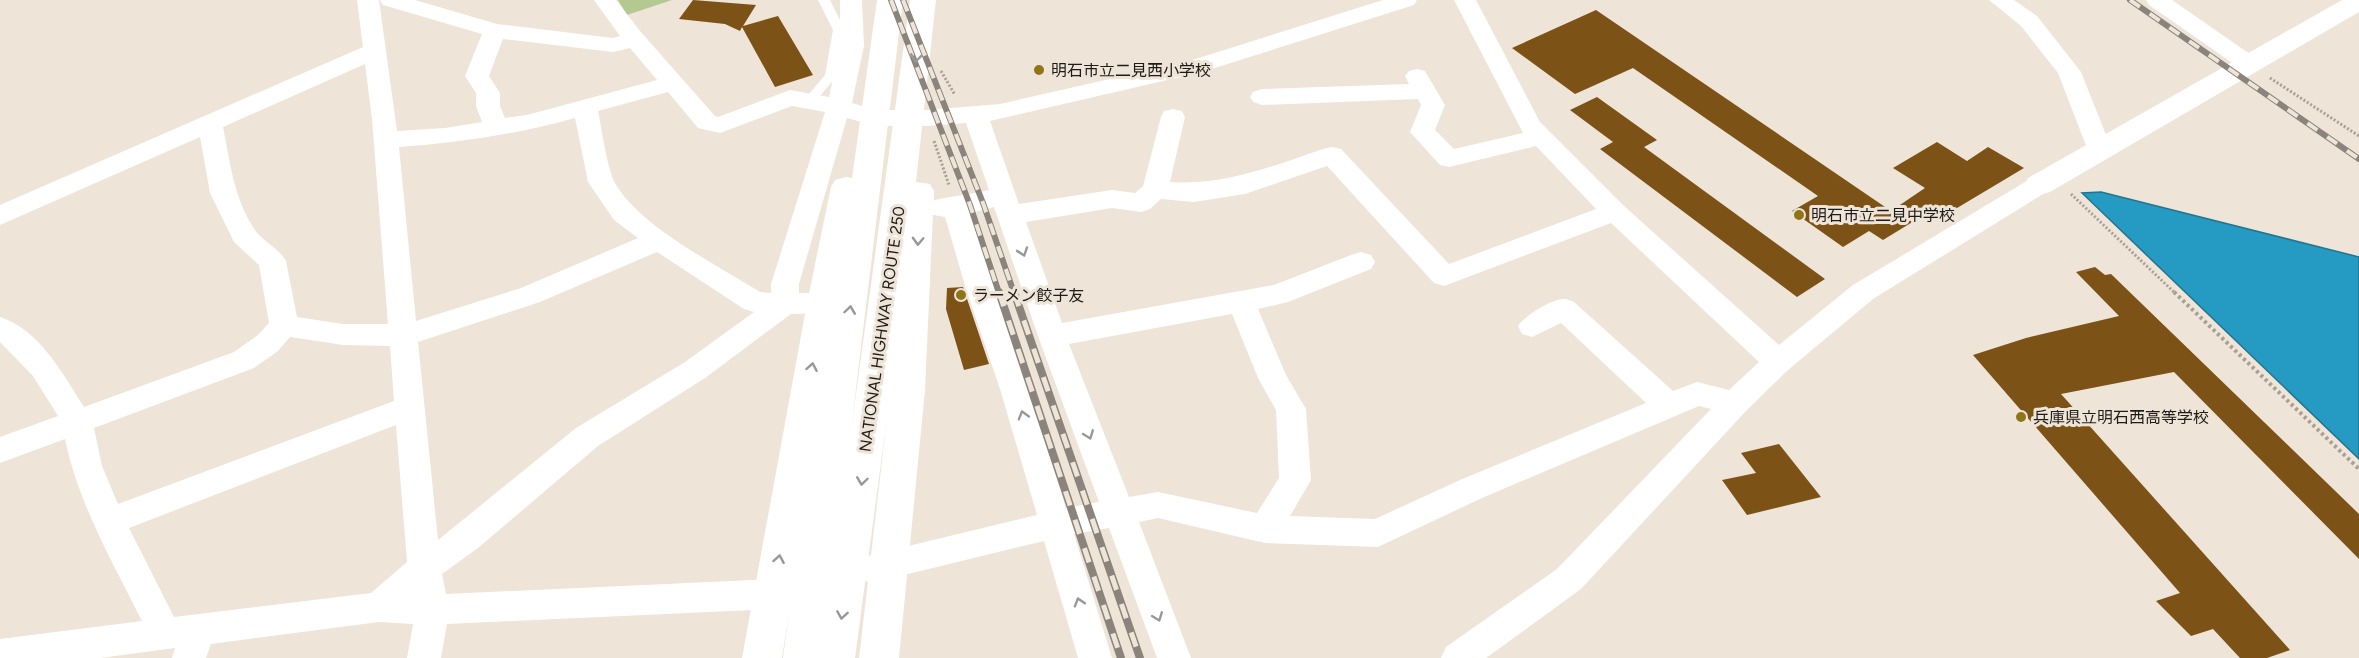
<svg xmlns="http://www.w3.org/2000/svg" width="2359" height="658" viewBox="0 0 2359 658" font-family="Figtree,'Noto Sans JP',sans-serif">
<rect width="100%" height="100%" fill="#eee4d8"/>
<!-- green -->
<path fill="#b4c891" d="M618 0H672L627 15Z"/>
<!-- water -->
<path fill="#259bc3" stroke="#23758f" stroke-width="1.5" d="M2101 192 2359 257V459L2082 193Z"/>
<!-- building -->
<path fill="#7c5216" d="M693 0 756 5 743 26 778 16 813 75 775 87 742 27 740 31 725 24 679 19Z
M1596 10 1891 211 1925 188 1893 168 1937 142 1967 161 1988 147 2024 168 1947 214 1937 207 1883 240 1869 231 1843 247 1792 211 1818 196 1633 68 1575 94 1512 48Z
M1597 97 1657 140 1644 147 1825 279 1797 297 1600 149 1613 142 1570 110Z
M2095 267 2105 275 2111 274 2359 514V559L2174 372 2061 394 2290 650 2267 658H2240L2213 629 2191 636 2156 601 2180 593 1973 355 2026 338 2119 316 2076 272Z
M963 287 989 364 964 370 946 309 947 288Z
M1779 444 1821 497 1747 515 1722 480 1756 473 1741 453Z"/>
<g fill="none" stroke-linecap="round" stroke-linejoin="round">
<!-- path-far1 -->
<path stroke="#a8a096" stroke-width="3" stroke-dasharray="2 2" stroke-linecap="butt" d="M941 71 955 95
M2270 78 2359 136
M934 141 949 185
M2071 194 2175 293"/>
<!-- path -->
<path stroke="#a8a096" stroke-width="4" stroke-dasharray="3 3" stroke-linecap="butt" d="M2174 292 2359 469"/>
<!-- lane -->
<path fill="#fff" fill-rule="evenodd" d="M818 0H830L845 30 837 76 814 103 810 104 804 100 825 75 833 30Z"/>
<!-- street -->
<path fill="#fff" fill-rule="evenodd" d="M357 0H379L397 131 445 128 482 122 476 106V93L465 76 482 34 383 5 380 0H415L497 24 613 38 620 36 594 0H616L640 31 715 116 718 117 790 90 829 97 840 46V0H862L864 46 852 103 876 110H927L1000 104 1189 61 1383 0H1417L1414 5 1202 72 990 121 1019 204 1112 190 1135 193 1143 186 1161 117 1164 111 1173 109 1182 111 1185 117 1170 182C1224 186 1273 166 1323 149L1332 147 1341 149 1449 264 1596 209 1536 146 1449 167 1440 165 1410 132 1421 105 1418 99 1262 105 1253 102 1250 97 1253 92 1262 89 1409 84 1405 76 1409 71 1417 69 1425 71 1445 105 1435 130 1454 149 1523 133 1454 0H1476L1540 122 1624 206 1779 345 1853 285 2030 179 2039 176 2048 179 2052 185 2048 191 1873 299 1788 370 1746 411 1581 589 1486 658H1441L1446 647 1557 569 1711 409 1699 406 1482 498 1378 547 1265 543 1158 518 1139 522 1191 658H1157L1109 528 1074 534 1112 658H1078L1044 541 871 583 859 579 854 569 859 559 871 555 1037 515 1000 389 966 289 945 217 928 214 924 208 928 202C947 196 969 195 989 190L966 123 927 126H876L847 118 799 284V293H823L833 296 837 303 833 310 823 313 791 314 705 378 598 446 478 548 442 574 446 594 773 579 792 574 804 579 809 589 804 599 773 609 447 624 441 658H407L413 624 379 622 211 644 206 658H172L175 648 100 658H0V639L142 621C113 563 78 503 65 439L0 463V437L58 416 33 376 0 342V317C39 329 63 374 84 407L234 352 258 335 269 323 259 265 234 242 210 193 200 137 0 225V205L363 47ZM503 39 613 52 630 48 657 80 527 115 505 118 500 106V93L489 76ZM365 64 372 119 388 324H343L297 317 286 261C278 247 261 241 253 227 234 197 230 162 223 127ZM668 92 698 128 720 133 792 106 825 112 771 284V293L760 292C717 265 639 226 615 183 607 168 602 130 598 111ZM575 118 588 182 614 220 638 238 521 288 416 321 399 147C459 143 517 134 575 118ZM1327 166 1434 283 1444 286 1611 223 1759 362 1729 390 1697 382 1673 391 1574 302C1571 301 1568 299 1564 299 1553 298 1523 317 1518 326L1522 334 1532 337 1561 323 1646 403 1460 480 1375 519 1290 516 1311 480 1306 409 1286 375 1258 309 1288 302 1371 269 1375 262 1371 255 1361 252 1351 255 1274 285 1062 323 1026 222 1112 208 1141 212 1150 209 1161 199 1194 202 1245 194ZM994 207 1038 336 1099 502 1066 508C1036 409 1001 312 970 213ZM657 252 744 309 754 312 685 362 576 428 438 540 418 342 540 302ZM1232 314 1258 378 1276 410 1279 478 1257 513 1158 492 1129 497 1069 344ZM290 337 343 345 390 346 394 401 118 504 102 466 94 428 254 368 278 351ZM396 425 407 562 371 593 174 617 129 528Z
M1989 0H2014L2037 16 2081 72 2112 150 2108 156 2099 158 2090 156 2058 73 2021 26Z
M2146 0H2172L2257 59 2261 64 2257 69 2249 71 2241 69 2149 5Z"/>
<!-- secondary -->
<path fill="#fff" fill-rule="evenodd" d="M2342 0H2359V12L2050 192 2039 195 2028 192 2024 185 2028 178Z"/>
<!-- highway -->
<path fill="#fff" fill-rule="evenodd" d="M877 0H903L851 430 910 0H936L916 182 930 184 934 191 925 390 899 658H859L887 418 855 658H783L789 612 782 658H742L807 303 831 187 835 180 846 177 852 178Z"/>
<!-- rail-far1 casing -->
<g stroke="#8b847c" stroke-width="6">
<path id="rail-far1" d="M891 0 970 205 999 293
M903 0 983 203 1014 293
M2130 0 2359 159"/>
</g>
<!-- rail casing -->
<g stroke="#8b847c" stroke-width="8">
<path id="rail" d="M999 292 1121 658
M1014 292 1140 658"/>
</g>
<!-- rail-far1 -->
<use href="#rail-far1" stroke="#eee4d8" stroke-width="4" stroke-dasharray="12" stroke-linecap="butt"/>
<!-- rail -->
<use href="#rail" stroke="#eee4d8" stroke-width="5" stroke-dasharray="15" stroke-linecap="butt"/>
</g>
<!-- one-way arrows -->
<defs><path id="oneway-chevron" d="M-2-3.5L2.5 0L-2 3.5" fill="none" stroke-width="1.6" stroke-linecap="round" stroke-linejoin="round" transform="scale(1.5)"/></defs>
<g stroke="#9a9897">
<use href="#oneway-chevron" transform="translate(916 58) rotate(97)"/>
<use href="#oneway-chevron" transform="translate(918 241) rotate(92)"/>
<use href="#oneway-chevron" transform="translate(1023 252) rotate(71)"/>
<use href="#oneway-chevron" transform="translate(850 310) rotate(-82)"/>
<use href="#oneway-chevron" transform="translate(812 367) rotate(-80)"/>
<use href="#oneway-chevron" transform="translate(1023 415) rotate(-106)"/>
<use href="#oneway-chevron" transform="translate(1089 435) rotate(69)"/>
<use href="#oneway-chevron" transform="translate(862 481) rotate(98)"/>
<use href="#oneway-chevron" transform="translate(779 559) rotate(-80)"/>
<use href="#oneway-chevron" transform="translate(1079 602) rotate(-107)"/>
<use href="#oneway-chevron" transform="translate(842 615) rotate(99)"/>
<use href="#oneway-chevron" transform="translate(1158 617) rotate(69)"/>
</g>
<!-- markers -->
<g fill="#90741a" stroke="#eee4d8" stroke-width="2">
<circle cx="1039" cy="70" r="6"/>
<circle cx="1799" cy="215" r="6"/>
<circle cx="961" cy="295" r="6"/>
<circle cx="2021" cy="417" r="6"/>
</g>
<g text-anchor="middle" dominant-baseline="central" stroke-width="6" stroke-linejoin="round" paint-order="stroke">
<!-- poi labels -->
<g font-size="16" fill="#1f1b17" stroke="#eee4d8" text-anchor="start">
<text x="1051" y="70">明石市立二見西小学校</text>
<text x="1811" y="215">明石市立二見中学校</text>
<text x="973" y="295">ラーメン餃子友</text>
<text x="2033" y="417">兵庫県立明石西高等学校</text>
</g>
<!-- street labels -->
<g font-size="16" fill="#1f1b17" stroke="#eee4d8">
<text transform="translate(882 329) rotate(-82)">NATIONAL HIGHWAY ROUTE 250</text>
</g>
</g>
</svg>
